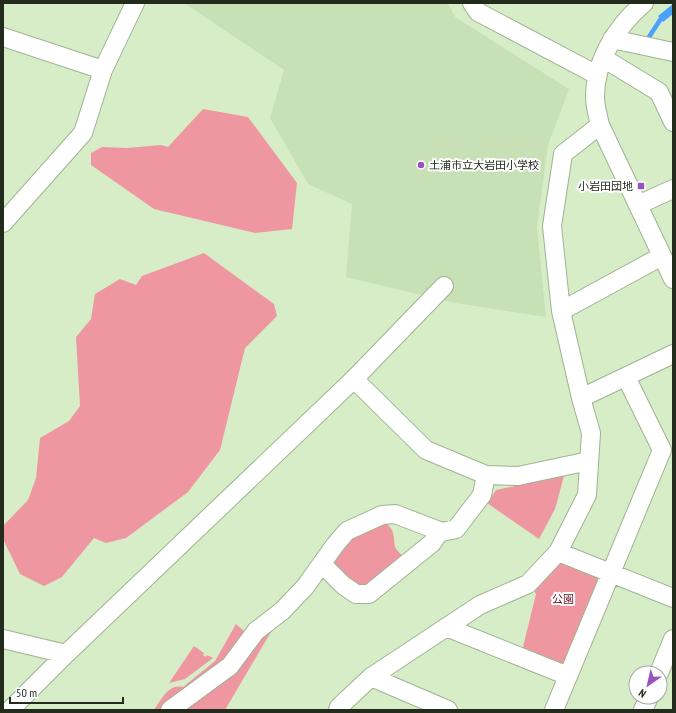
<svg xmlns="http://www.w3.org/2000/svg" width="676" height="713" viewBox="0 0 676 713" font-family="'PT Sans Narrow','Noto Sans JP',sans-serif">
<rect width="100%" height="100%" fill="#d7edc8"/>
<!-- built -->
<path fill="#c7e0b6" d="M184 3H448L455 17 569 89 548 145 537 227 546 317 455 303 346 277 352 204 308 184 270 118 284 70Z"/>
<!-- green -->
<path fill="#ef97a1" d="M203 109 248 117 297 183 292 229 255 233 154 209 91 165V153L102 147 127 148 161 145 168 147Z
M204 253 274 304 277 316 245 348 220 450 188 492 126 538 106 543 94 538 62 577 44 586 20 574 3 539V526L28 500 36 478 40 438 69 421 80 406 76 337 91 319 95 294 120 279 136 285 142 276Z
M564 476 555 509 539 539 487 503 496 490Z
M383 519C386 523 392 528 393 533 396 544 391 546 403 556L383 570 367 587 358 588 329 562 344 538Z
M561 561 598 573 600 580 566 663 559 666 522 651 536 594 532 586 548 576Z
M278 620 225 710H178Z
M236 624 246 633 224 662 163 710H154C162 699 168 684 183 687L215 661Z
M194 646 204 653 203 655 206 657 207 655 213 658 185 679 169 683Z"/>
<!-- water -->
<path fill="#49a0fd" d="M673 4V14L663 22 658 16Z"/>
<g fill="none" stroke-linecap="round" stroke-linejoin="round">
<!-- stream -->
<path stroke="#49a0fd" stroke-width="4.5" d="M649 37 660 20 673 9"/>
<!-- minor casing -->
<g stroke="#9fb390" stroke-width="20">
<path id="minor" d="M472 3 478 12 597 75
M644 3C617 26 595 60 595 97 595 106 598 116 600 125L673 279
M3 37 103 70
M612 39 673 52
M603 58 659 92 673 122
M638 205 673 189
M3 223 83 133 103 70 135 3
M561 311 662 256
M354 379 426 450 486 475 518 476 589 461
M581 398 673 354
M558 552 673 598
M322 564 343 585 356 594H369L432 543 440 531
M446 627 568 676
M3 639 66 654
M659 673 673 639
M371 677 448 710
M10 710 66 654 354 379 444 286
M170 710 230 666 256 631 282 611 305 587 335 545 347 531 382 515 395 514 442 532 456 529 482 495 486 475
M338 710 339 707 371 677 480 605 528 584 558 552 587 495 591 433 581 398 561 311 552 226 563 154 600 125
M554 710 662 450 626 377
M643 710 649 697"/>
</g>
<!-- minor -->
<use href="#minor" stroke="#fff" stroke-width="18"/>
</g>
<!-- markers -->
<g fill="#9c51c3" stroke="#fff" stroke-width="1.5">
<circle cx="421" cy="165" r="4"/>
<rect x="637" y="182" width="8" height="8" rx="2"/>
</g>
<g text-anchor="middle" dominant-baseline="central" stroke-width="4" stroke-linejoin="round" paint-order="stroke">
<!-- poi labels -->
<g font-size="11" fill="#232b1d" stroke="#fff" text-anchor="start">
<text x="429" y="165">土浦市立大岩田小学校</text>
<text x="633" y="186" text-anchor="end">小岩田団地</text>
</g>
<!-- park labels -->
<g font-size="11" fill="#671528" stroke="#fff">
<text x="563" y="599">公園</text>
</g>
</g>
<!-- border -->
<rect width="676" height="713" fill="none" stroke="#232b1d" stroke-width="8"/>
<!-- north arrow -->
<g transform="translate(648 685) rotate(214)"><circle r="19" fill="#ffffff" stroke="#a7aaa5"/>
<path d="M0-3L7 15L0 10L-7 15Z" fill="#9c51c3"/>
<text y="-6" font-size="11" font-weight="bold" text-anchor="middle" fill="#232b1d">N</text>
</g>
<!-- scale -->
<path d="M10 697v6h113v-6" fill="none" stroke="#232b1d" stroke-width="2"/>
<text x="16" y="697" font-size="12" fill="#232b1d" stroke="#ffffff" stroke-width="3" paint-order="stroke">50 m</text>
</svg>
